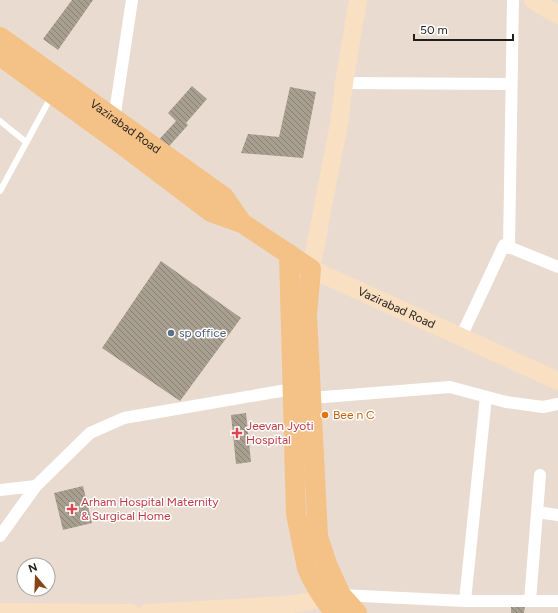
<svg xmlns="http://www.w3.org/2000/svg" width="558" height="613" viewBox="0 0 558 613" font-family="Figtree,sans-serif">
<defs>
<pattern id="building-back-hatch" width="6" height="6" patternUnits="userSpaceOnUse"><rect width="6" height="6" fill="#a89f91"/><path d="M-1 5l2 2M0 0l6 6M5-1l2 2" fill="none" stroke="#888176"/></pattern>
</defs>
<rect width="100%" height="100%" fill="#e9dbcf"/>
<!-- building -->
<path fill="url(#building-back-hatch)" d="M72 0H93L58 50 43 39Z
M192 86 207 99 186 123 188 125 163 153 154 145 176 121 168 113Z
M290 87 316 92 303 158 241 153 248 134 279 137Z
M161 261 241 318 180 401 102 348Z
M246 413 251 462 236 464 231 415Z
M83 486 92 523 63 530 54 493Z
M511 604 525 605 524 613H511Z"/>
<g fill="none" stroke-linecap="round" stroke-linejoin="round">
<!-- lane -->
<path stroke="#fff" stroke-width="6" d="M0 121 26 142
M0 191 51 97"/>
<!-- street -->
<path stroke="#fff" stroke-width="12" d="M344 83 511 84
M114 119 132 0
M509 248 513 0
M461 337 504 245 558 267
M311 398 450 387 506 402 543 407 558 404
M0 490 36 486
M537 512 558 515
M0 536 36 486 90 433 124 418 298 388
M341 595 465 601H558
M465 601 486 397
M530 601 540 475"/>
<!-- secondary -->
<g stroke="#f9e0c3" stroke-width="18">
<path id="s1" d="M358 0 344 83 340 118 311 269 558 381"/>
<path d="M533 0 558 15"/>
<path d="M0 612 131 613"/>
<path d="M147 613 287 605 337 596"/>
</g>
<!-- primary -->
<g stroke="#f4c186" stroke-width="20">
<path id="s2" d="M0 37 224 197 242 223"/>
<path d="M0 56 117 141 211 212 242 223 311 269 307 315 318 537 327 564 341 595 357 613"/>
<path d="M289 254 296 514 307 568C314 585 323 599 335 613"/>
</g>
</g>
<!-- markers -->
<circle fill="#5c6f8a" stroke="#fff" stroke-width="1.5" cx="171" cy="333" r="4"/>
<circle fill="#e8710a" stroke="#fff" stroke-width="1.5" cx="325" cy="415" r="4"/>
<g fill="#e0444e" stroke="#fff" stroke-width="1.5">
<path d="M235 427h4v4h4v4h-4v4h-4v-4h-4v-4h4z"/>
<path d="M70 503h4v4h4v4h-4v4h-4v-4h-4v-4h4z"/>
</g>
<g text-anchor="middle" dominant-baseline="central" stroke-width="3" stroke-linejoin="round" paint-order="stroke">
<!-- street labels -->
<g font-size="12" fill="#231e19" stroke="#fff">
<text stroke="none"><textPath href="#s2" startOffset="154">Vazirabad Road</textPath></text>
<text stroke="none"><textPath href="#s1" startOffset="367">Vazirabad Road</textPath></text>
</g>
<!-- service labels -->
<g font-size="12" fill="#4e5e75" stroke="#fff" text-anchor="start">
<text x="179" y="333">sp office</text>
</g>
<!-- food labels -->
<g font-size="12" fill="#c56008" stroke="#fff" text-anchor="start">
<text x="333" y="415">Bee n C</text>
</g>
<!-- health labels -->
<g font-size="12" fill="#be3a42" stroke="#fff" text-anchor="start">
<text x="246" y="426">Jeevan Jyoti<tspan x="246" dy="14">Hospital</tspan></text>
<text x="81" y="502">Arham Hospital Maternity<tspan x="81" dy="14">&amp; Surgical Home</tspan></text>
</g>
</g>
<!-- north arrow -->
<g transform="translate(36 577) rotate(341)"><circle r="19" fill="#ffffff" stroke="#a7a5a3"/>
<path d="M0-3L7 15L0 10L-7 15Z" fill="#874416"/>
<text y="-6" font-size="11" font-weight="bold" text-anchor="middle" fill="#231e19">N</text>
</g>
<!-- scale -->
<path d="M414 34v6h99v-6" fill="none" stroke="#231e19" stroke-width="2"/>
<text x="420" y="34" font-size="12" fill="#231e19" stroke="#ffffff" stroke-width="3" paint-order="stroke">50 m</text>
</svg>
